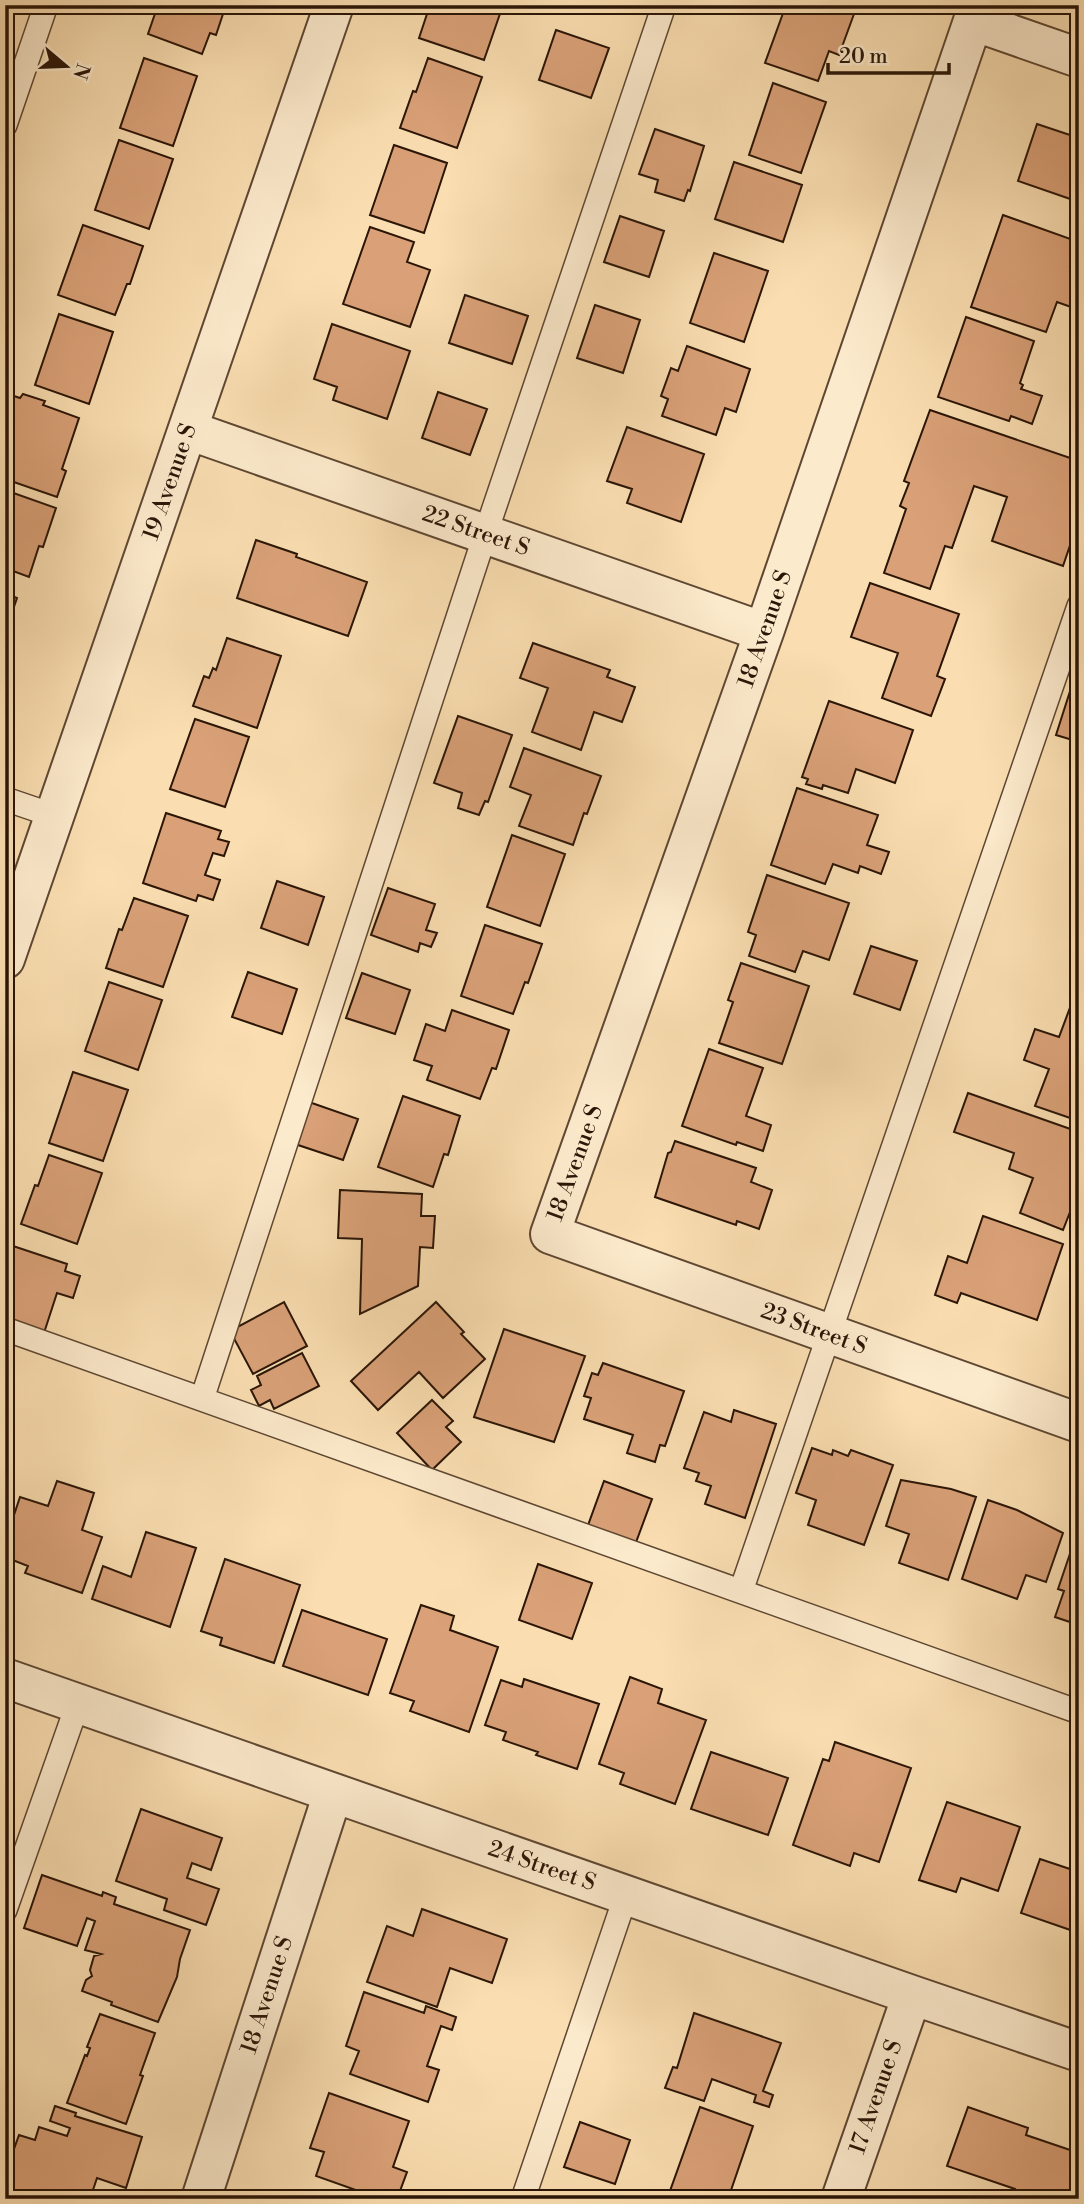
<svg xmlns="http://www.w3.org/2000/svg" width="1084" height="2204" viewBox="0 0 1084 2204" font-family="'Libre Bodoni',serif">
<rect width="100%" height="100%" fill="#fadeb1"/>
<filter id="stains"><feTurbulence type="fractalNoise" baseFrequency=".00286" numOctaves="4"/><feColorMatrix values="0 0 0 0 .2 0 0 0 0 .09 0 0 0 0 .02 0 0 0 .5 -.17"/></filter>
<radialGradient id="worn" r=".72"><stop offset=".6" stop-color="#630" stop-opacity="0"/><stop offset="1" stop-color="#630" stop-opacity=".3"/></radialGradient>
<!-- building -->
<path fill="#daa178" stroke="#2a1507" stroke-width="2" d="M158 5H226L216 35 210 33 202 54 148 34Z
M430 5H503L484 60 419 38Z
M786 5H843L841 10 854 14 839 55 829 51 818 81 765 63Z
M556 30 609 48 591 98 539 80Z
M144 58 197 76 173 146 120 128Z
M428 58 482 77 457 148 400 128 413 91 416 92Z
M773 83 826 102 801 173 749 155Z
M1037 124 1079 138V202L1018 181Z
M655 129 704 146 690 191 688 190 684 201 655 192 658 180 639 174Z
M119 140 173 159 149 229 95 210Z
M394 145 447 163 424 233 370 215Z
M734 162 802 185 783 242 715 219Z
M1003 215 1079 242 1070 266 1079 269V287L1071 307 1057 302 1046 332 971 307Z
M620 216 664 231 649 277 604 262Z
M83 225 143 246 130 284H127L115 315 58 295Z
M370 227 414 242 407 262 430 270 410 327 343 304Z
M714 253 768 271 744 342 690 323Z
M465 295 528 316 512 364 449 343Z
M595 305 640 320 623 373 577 358Z
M59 314 113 332 89 404 35 385Z
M966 317 1034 341 1020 383 1023 385 1021 389 1042 396 1032 424 1011 416 1009 421 938 397Z
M332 324 410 351 387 419 333 400 337 387 314 379Z
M687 346 750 369 736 412 725 408 716 435 662 416 668 399 661 396 671 368 678 371Z
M438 392 487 409 470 455 422 438Z
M23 394 45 401 43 405 79 418 62 469 66 471 57 497 5 479V412L11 395 20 398Z
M930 410 1079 461V519L1063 566 992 541 1007 497 974 486 952 548 945 546 930 589 884 573 906 509 900 506 909 483 904 481Z
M627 427 704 454 681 522 627 503 632 489 607 481Z
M5 490 56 508 43 547 39 546 29 577 5 568Z
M256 540 297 554 296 557 367 582 348 636 237 598Z
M870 583 959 614 937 676 945 679 931 716 882 698 898 653 851 637Z
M5 593 17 598 5 633Z
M227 638 281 656 257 728 193 706 204 676 209 678 213 668 216 670Z
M533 643 610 670 607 677 635 687 622 722 594 712 581 750 532 732 548 688 520 678Z
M1072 685 1079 687V742L1056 735Z
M829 701 913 730 895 783 856 769 848 793 823 785 822 789 806 784 808 779 802 777Z
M458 716 512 735 488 802 485 801 479 815 458 808 462 793 434 783Z
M195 719 249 737 225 807 170 789Z
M524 748 601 776 587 814 584 813 573 845 519 826 531 795 510 787Z
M797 788 878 815 867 845 889 852 881 874 860 866 858 873 833 864 825 884 771 865Z
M166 813 221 831 218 839 229 842 224 856 213 853 205 875 220 880 213 900 198 895 196 901 143 883Z
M512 835 565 854 540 926 487 907Z
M767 875 849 903 829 960 803 951 795 972 749 956 756 935 748 932Z
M277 881 324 897 308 945 261 928Z
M388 888 435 904 426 930 437 933 431 947 420 943 418 952 371 935Z
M134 898 188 916 163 987 106 968 119 929 122 930Z
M485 925 542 944 528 983 525 982 513 1014 461 996Z
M871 946 917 961 900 1010 854 994Z
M741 963 809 986 782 1064 719 1043 733 1002 728 1000Z
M248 972 297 989 282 1034 232 1017Z
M362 973 410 990 395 1034 346 1018Z
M109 982 162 1000 138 1070 85 1051Z
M1071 1005 1079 1007V1121L1035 1106 1049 1069 1024 1060 1035 1029 1059 1037Z
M452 1010 509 1030 496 1069 492 1068 480 1099 427 1080 432 1066 414 1060 426 1024 445 1031Z
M709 1049 763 1068 746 1116 771 1125 763 1151 737 1142 736 1145 682 1126Z
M73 1072 128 1090 103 1161 49 1143Z
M968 1093 1079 1132V1189L1063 1230 1020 1213 1033 1178 1009 1169 1014 1153 954 1132Z
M403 1096 460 1116 448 1155 444 1154 433 1187 378 1167Z
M309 1102 358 1119 343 1160 295 1144Z
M675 1141 756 1168 751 1182 772 1190 759 1229 737 1221 736 1225 655 1197 668 1153 671 1152Z
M49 1155 102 1173 77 1244 21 1224 35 1185 38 1186Z
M340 1190 422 1194 421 1216H435L433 1248 420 1247 418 1286 360 1314 362 1239 338 1238Z
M983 1216 1063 1244 1037 1320 961 1293 957 1303 935 1295 948 1256 967 1263Z
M13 1246 67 1264 65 1271 80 1276 73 1298 57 1293 43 1336 5 1323V1270Z
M284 1302 307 1346 253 1374 230 1331Z
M436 1302 464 1332 461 1334 485 1359 443 1398 419 1372 378 1410 351 1381Z
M504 1329 585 1356 554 1442 474 1417Z
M302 1353 319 1386 274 1409 270 1400 259 1406 251 1390 261 1385 257 1376Z
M603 1363 684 1391 665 1446 660 1445 655 1462 627 1453 633 1435 584 1419 591 1398 584 1396 592 1373 598 1375Z
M432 1400 453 1421 446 1427 461 1442 432 1470 397 1433Z
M734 1410 776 1424 745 1518 705 1504 711 1486 696 1481 699 1473 684 1468 704 1412 731 1422Z
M812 1448 832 1455 833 1450 848 1456 851 1450 893 1465 864 1545 808 1525 816 1500 796 1493Z
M901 1480 951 1489 976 1497 948 1580 899 1563 909 1534 886 1526Z
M57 1481 94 1493 82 1530 102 1537 82 1593 25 1573 28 1566 5 1557V1542L20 1497 48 1506Z
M604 1481 652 1499 635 1545 587 1528Z
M988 1500 1017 1510 1063 1533 1046 1582 1026 1575 1017 1599 962 1579Z
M146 1532 196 1548 170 1627 92 1599 103 1566 131 1577Z
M1077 1533H1079V1625L1055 1617 1064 1591 1058 1589Z
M225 1559 300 1585 274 1663 220 1645 222 1638 201 1631Z
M538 1564 592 1583 572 1639 519 1620Z
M421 1605 454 1616 450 1630 498 1647 469 1732 410 1711 414 1701 390 1693Z
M302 1610 387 1639 368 1695 283 1666Z
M630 1677 662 1689 658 1703 706 1720 675 1804 620 1784 624 1773 599 1764Z
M524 1679 599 1704 577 1769 536 1755 538 1752 503 1740 506 1732 485 1725 501 1680 522 1687Z
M835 1742 911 1768 879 1862 854 1853 850 1866 793 1845 823 1759 829 1761Z
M711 1752 788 1778 768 1835 691 1809Z
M947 1802 1020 1827 998 1891 961 1878 956 1892 919 1880Z
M141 1809 222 1838 211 1870 192 1863 187 1878 219 1889 206 1925 164 1910 167 1899 116 1881Z
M1040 1859 1079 1872V1933L1021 1913Z
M42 1875 102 1896 103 1892 116 1897 114 1904 190 1930 180 1959 177 1977 158 2022 111 2005 112 2002 82 1991 86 1980 92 1976 90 1970 94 1956 101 1954 85 1950 95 1921 87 1918 77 1946 24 1928Z
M422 1909 507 1939 492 1983 450 1968 437 2007 367 1982 387 1926 413 1936Z
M364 1992 424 2013 426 2006 456 2017 452 2030 441 2026 427 2066 439 2070 428 2102 350 2074 359 2051 346 2046Z
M694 2013 781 2043 763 2091 773 2095 769 2107 754 2102 756 2095 712 2079 704 2101 665 2088 673 2067 677 2068Z
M100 2014 155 2033 140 2075 143 2076 126 2124 67 2103 85 2055 87 2056 90 2048 87 2047Z
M329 2093 409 2121 393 2167 407 2172 397 2199H381L316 2176 324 2152 310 2148Z
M55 2106 76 2113 75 2116 142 2137 126 2188 97 2178 90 2199H13L5 2196V2174L19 2135 35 2140 39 2127 67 2136 70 2128 50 2121Z
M700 2107 753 2126 728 2199H691L670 2191Z
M968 2107 1028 2128 1026 2135 1079 2153V2171L1069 2199H1012L1015 2189 947 2166Z
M580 2122 630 2140 615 2184 564 2167Z"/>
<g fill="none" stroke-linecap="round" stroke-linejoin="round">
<!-- lane casing -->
<g stroke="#5e4732" stroke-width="26">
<path id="lane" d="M5 125 46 5
M5 799 55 816
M5 1329 1079 1712
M202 1399 485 535 664 5
M741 1591 1079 606
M5 1910 78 1703
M523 2199 626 1895"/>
</g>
<!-- street casing -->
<g stroke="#5e4732" stroke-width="42">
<path id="street" d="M1079 58 973 21 764 632 550 1234 1079 1423
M188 430 764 632
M5 959 334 5
M5 1678 912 1995 1079 2052
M201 2199 333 1793
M841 2199 912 1995"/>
</g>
<!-- lane -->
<use href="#lane" stroke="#fceacc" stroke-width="23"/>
<!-- street -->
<use href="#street" stroke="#fceacc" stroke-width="38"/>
</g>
<g text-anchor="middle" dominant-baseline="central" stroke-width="5" stroke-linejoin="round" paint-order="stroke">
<!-- street labels -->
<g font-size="23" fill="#2a1507" stroke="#fceacc">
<text transform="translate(170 482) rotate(-71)">19 Avenue S</text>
<text transform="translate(476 531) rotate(19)">22 Street S</text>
<text transform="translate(765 629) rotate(-71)">18 Avenue S</text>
<text transform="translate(575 1163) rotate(-70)">18 Avenue S</text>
<text transform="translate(814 1329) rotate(20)">23 Street S</text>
<text transform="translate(542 1866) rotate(19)">24 Street S</text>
<text transform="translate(267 1995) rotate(-72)">18 Avenue S</text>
<text transform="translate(876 2097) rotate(-71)">17 Avenue S</text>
</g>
</g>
<!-- margin -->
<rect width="1084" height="2204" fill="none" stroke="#fadeb1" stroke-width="28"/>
<rect x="7" y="7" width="1070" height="2190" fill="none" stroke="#2a1507" stroke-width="3.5"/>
<rect x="14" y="14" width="1056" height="2176" fill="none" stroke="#2a1507" stroke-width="2"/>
<!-- north arrow -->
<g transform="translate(66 66) rotate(109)" stroke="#fceacc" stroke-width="5" paint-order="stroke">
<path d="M0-5L12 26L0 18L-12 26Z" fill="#2a1507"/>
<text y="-10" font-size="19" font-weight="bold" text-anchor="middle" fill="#2a1507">N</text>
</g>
<!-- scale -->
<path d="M828 63v10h121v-10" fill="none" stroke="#2a1507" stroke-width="3.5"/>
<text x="839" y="63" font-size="21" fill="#2a1507" stroke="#fceacc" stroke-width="5" paint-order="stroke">20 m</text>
<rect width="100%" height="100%" filter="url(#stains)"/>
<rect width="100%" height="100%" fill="url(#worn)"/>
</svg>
